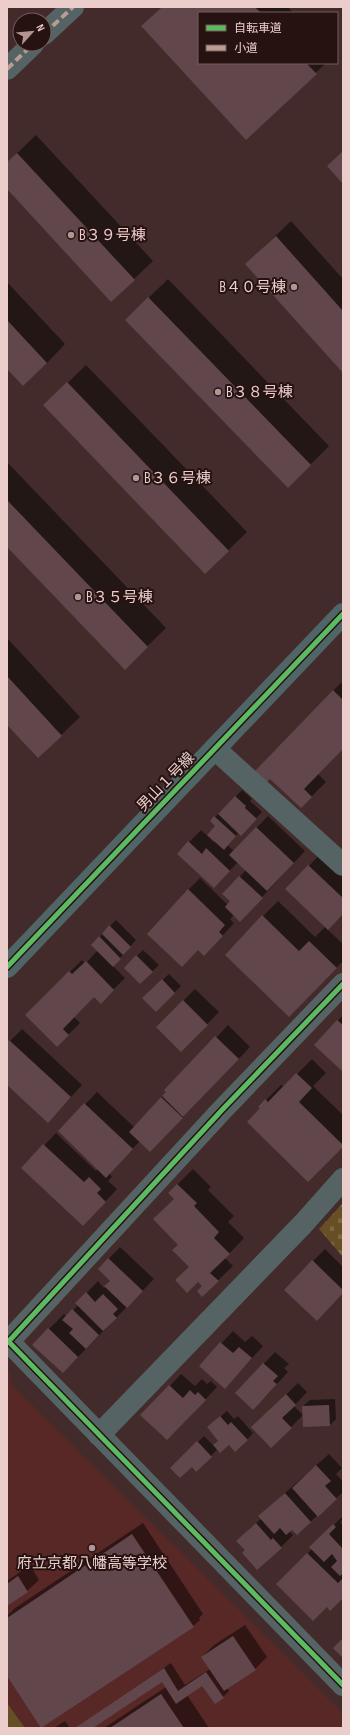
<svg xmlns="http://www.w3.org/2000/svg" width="350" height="1735" viewBox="0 0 350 1735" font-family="'Sofia Sans Condensed','Noto Sans JP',sans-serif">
<defs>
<pattern id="cemetery-stones" width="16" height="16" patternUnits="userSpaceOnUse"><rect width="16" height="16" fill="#674f25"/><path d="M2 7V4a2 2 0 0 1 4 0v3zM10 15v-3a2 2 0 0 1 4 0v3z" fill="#7d6743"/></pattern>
</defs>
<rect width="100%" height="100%" fill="#422b2a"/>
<!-- built -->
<path fill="#582827" d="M7 1370 11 1375V1384L343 1713V1728H7Z"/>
<!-- cemetery -->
<path fill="url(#cemetery-stones)" d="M343 1203V1257L319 1229Z"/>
<!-- garden -->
<path fill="#674f25" d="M7 1703 25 1728H7Z"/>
<!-- shadow -->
<path fill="#0007" d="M162 7H288L293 13H199V63H326L246 139 142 26Z
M36 135 153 261 134 279 7 187V163Z
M291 221 343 279V372L246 264Z
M168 279 329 446 288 487 126 320Z
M7 282 65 344 47 363 7 368Z
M86 365 247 532 205 573 45 405Z
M7 462 166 628 125 668 7 545Z
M7 638 80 717 38 757 7 723Z
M343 681V748L318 774 326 782 301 807 270 777 333 691Z
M242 790 252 799 250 801 262 812 241 834 239 832 227 845 234 851 268 816 305 851 251 909 234 915 230 919 234 923 216 943 188 890 200 878 228 905 231 901 224 894 246 870 238 862 214 887 189 842 201 830 214 842 216 825 211 821Z
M320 854 343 875V913L327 929 343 944V961L304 1001 263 916 278 901 315 937 326 926 309 866Z
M116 920 136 940 113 966 125 978 101 1002 94 996 74 1017 80 1023 57 1046 26 1015 82 960 85 964 98 950 92 945Z
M143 950 159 965 140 983 125 968Z
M169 974 181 986 156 1011 143 998Z
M195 989 219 1012 181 1051 157 1027Z
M343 1015V1071L316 1045Z
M228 1025 250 1047 162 1139 140 1141 109 1173 112 1177 108 1181 117 1189 95 1213 23 1168 56 1133 96 1171 98 1169 59 1131 97 1092 134 1127Z
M22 1029 82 1085 59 1110 7 1084V1044Z
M312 1059 326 1073 313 1086 343 1115V1146L262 1108 266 1100 281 1085 284 1087Z
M193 1169 211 1187 208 1190 234 1216 228 1222 244 1238 225 1258 233 1266 202 1296 203 1286 190 1267 179 1245 175 1199 169 1193Z
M120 1247 154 1279 78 1357 49 1329 64 1314 67 1317 78 1305 77 1303 98 1281 104 1288 111 1281 99 1269Z
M325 1249 343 1267V1293L313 1261Z
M233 1331 245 1342 252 1336 263 1346 225 1388 200 1366Z
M275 1352 289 1364 284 1368 288 1372 265 1397 236 1393Z
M181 1374 195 1386 202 1379 207 1384 211 1381 217 1387 179 1427 142 1415Z
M298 1383 307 1392 294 1406 303 1415 271 1447 264 1416Z
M335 1399 336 1419 330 1425 303 1406 310 1400Z
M227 1411 234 1419 238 1416 253 1433 247 1440 218 1449 196 1470 192 1465 171 1468 204 1436 214 1446 220 1440 215 1421Z
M329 1454 342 1468 336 1474 343 1482V1492L310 1522 289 1531 293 1535 281 1547 246 1550 249 1529 261 1519 259 1516Z
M343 1516V1519L340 1522 343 1525V1597L327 1606 278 1584 312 1549 311 1547Z
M143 1523 203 1614 199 1618 200 1620 193 1626 7 1674V1616L15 1608Z
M30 1565 39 1580 27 1591 7 1605V1581Z
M245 1625 267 1657 255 1669 227 1688 229 1691 223 1697 203 1684 187 1695 209 1728H104L166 1687 162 1681 92 1728H76L171 1663 185 1685 210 1669 202 1657 214 1645Z
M65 1721 70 1728H54Z"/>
<!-- building -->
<path fill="#61464b" d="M162 7H255L261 13H199V63H306L317 74 246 140 141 26Z
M343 151V184L327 166Z
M17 153 135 280 111 302 7 189V162Z
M276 236 343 311V373L245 264Z
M148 297 311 465 288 488 125 320Z
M7 320 47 363 23 386 7 369Z
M67 382 229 551 205 574 43 405Z
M7 500 148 647 125 670 7 547Z
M7 676 62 736 38 758 7 725Z
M333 690 343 700V749L304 789 312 797 301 808 270 779 267 782 255 771Z
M235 796 246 806 245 808 257 819 241 836 218 814Z
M214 816 236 836 224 850 207 835 215 826 210 821Z
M256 827 294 863 267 891 229 855Z
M188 841 202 854 206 848 230 871 214 888 177 854Z
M308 865 343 898V914L328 930 285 889Z
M239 876 263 898 240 922 225 907 230 901 222 894Z
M188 889 225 925 219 932 223 936 204 956 198 950 182 967 147 934Z
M262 915 299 951 309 941 337 968 289 1017 225 955Z
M109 925 131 947 123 955 102 934Z
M99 936 121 959 113 967 91 945Z
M136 955 153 972 140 984 124 968Z
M86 961 114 990 101 1004 94 997 63 1029 69 1035 57 1047 25 1015 69 971 72 974Z
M162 979 175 993 156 1012 142 998Z
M183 1000 208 1025 181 1052 156 1027Z
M337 1020 343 1025V1072L314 1045Z
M215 1036 239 1059 183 1117 162 1096 166 1092 164 1090Z
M9 1040 71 1097 48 1123 7 1085V1042Z
M296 1073 312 1088 299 1102 343 1145V1147L308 1182 247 1122 260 1108 258 1107 265 1099 268 1102Z
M161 1097 183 1118 150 1152 129 1132Z
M84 1103 133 1149 106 1178 58 1131Z
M43 1144 84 1182 89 1177 101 1189 97 1193 106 1202 83 1226 21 1168Z
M177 1184 197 1203 194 1206 219 1232 214 1238 230 1254 210 1273 219 1281 202 1297 197 1291 202 1286 198 1282 187 1293 175 1280 189 1267 172 1250 178 1245 153 1219 174 1199 168 1193Z
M108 1258 143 1291 127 1308 104 1286 110 1281 98 1269Z
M312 1260 343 1290V1293L317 1321 284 1290Z
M86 1292 95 1302 103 1294 118 1309 113 1314 117 1318 103 1331 75 1303Z
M72 1309 99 1335 86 1349 69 1333 73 1329 62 1320Z
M48 1328 78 1357 63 1373 32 1345Z
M220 1342 233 1353 239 1347 252 1358 225 1389 199 1366Z
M263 1363 278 1376 273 1381 277 1384 253 1410 235 1393Z
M169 1385 183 1398 190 1390 195 1395 198 1392 206 1400 167 1440 140 1415Z
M286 1394 296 1405 282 1418 292 1428 271 1448 251 1427Z
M329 1405 330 1426 303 1427 302 1406Z
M220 1416 228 1425 231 1422 248 1440 235 1452 229 1445 220 1453 213 1445 218 1441 207 1427Z
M197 1441 212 1457 196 1472 192 1467 180 1478 170 1468Z
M316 1465 331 1481 325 1486 337 1499 318 1517 292 1488Z
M285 1493 311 1522 297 1535 292 1530 286 1535 280 1528 274 1534 258 1516Z
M256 1523 271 1540 273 1538 282 1548 257 1570 242 1553 245 1550 236 1541Z
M333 1524 336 1527 329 1534 343 1549V1573L340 1576 331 1567 337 1561 332 1554 324 1562 309 1547Z
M132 1534 194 1627 41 1728 7 1676V1618Z
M307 1553 338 1583 343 1578V1598L330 1611 327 1607 313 1621 276 1584Z
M18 1576 28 1592 7 1606V1584Z
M233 1636 256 1670 224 1691 201 1657Z
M343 1638V1658L333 1648Z
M164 1668 178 1691 206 1672 224 1698 215 1704 202 1686 176 1704 162 1682 93 1728H75Z
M161 1694 184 1728H110Z"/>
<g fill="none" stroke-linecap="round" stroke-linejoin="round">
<!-- street -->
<path stroke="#556364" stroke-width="22" d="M44 34 73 7
M7 69 33 44
M215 749 343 865
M7 1340 343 1685
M9 1341 222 1110 343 984
M99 1435 303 1224 343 1179"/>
<!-- secondary -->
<path stroke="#506566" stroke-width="22" d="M7 967 343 614"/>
<!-- quiet -->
<path stroke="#b99d93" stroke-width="4" stroke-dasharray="8 4" stroke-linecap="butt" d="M44 34 73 7
M7 69 33 44"/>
<!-- cycleway casing -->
<g stroke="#261211" stroke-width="8">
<path id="cycleway" d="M7 967 343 614
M7 1340 343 1685
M9 1341 222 1110 343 984"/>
</g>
<!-- cycleway -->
<use href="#cycleway" stroke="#5cba63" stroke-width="5"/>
</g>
<!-- markers -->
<g fill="#b09593" stroke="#261211" stroke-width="1.5">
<circle cx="71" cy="235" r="4"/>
<circle cx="294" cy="287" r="4"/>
<circle cx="218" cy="392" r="4"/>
<circle cx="136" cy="478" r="4"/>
<circle cx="78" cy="597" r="4"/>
<circle cx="92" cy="1548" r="4"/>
</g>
<g text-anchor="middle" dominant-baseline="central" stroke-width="4" stroke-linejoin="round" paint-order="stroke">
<!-- poi labels -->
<g font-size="15" fill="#ebcecb" stroke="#261211" text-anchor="start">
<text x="79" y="235">B３９号棟</text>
<text x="286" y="287" text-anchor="end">B４０号棟</text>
<text x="226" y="392">B３８号棟</text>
<text x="144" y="478">B３６号棟</text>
<text x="86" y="597">B３５号棟</text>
<text x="92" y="1563" text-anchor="middle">府立京都八幡高等学校</text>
</g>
<!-- street labels -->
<g font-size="15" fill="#ebcecb" stroke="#261211">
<text transform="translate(166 782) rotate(-46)">男山１号線</text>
</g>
</g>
<!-- border -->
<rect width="350" height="1735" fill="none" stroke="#ebcecb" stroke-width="16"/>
<!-- legend -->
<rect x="198" y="12" width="140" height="52" fill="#261211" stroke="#755d5b"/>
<rect x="206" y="25" width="20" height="6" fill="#5cba63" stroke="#755d5b"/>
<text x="234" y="32" font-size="12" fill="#ebcecb">自転車道</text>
<rect x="206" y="45" width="20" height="6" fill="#b99d93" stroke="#755d5b"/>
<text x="234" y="52" font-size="12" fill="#ebcecb">小道</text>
<!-- north arrow -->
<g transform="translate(32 32) rotate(63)"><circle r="19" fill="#261211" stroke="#755d5b"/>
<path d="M0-3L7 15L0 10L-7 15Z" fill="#b09593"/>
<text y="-6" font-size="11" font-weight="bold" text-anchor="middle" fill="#ebcecb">N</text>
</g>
</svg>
